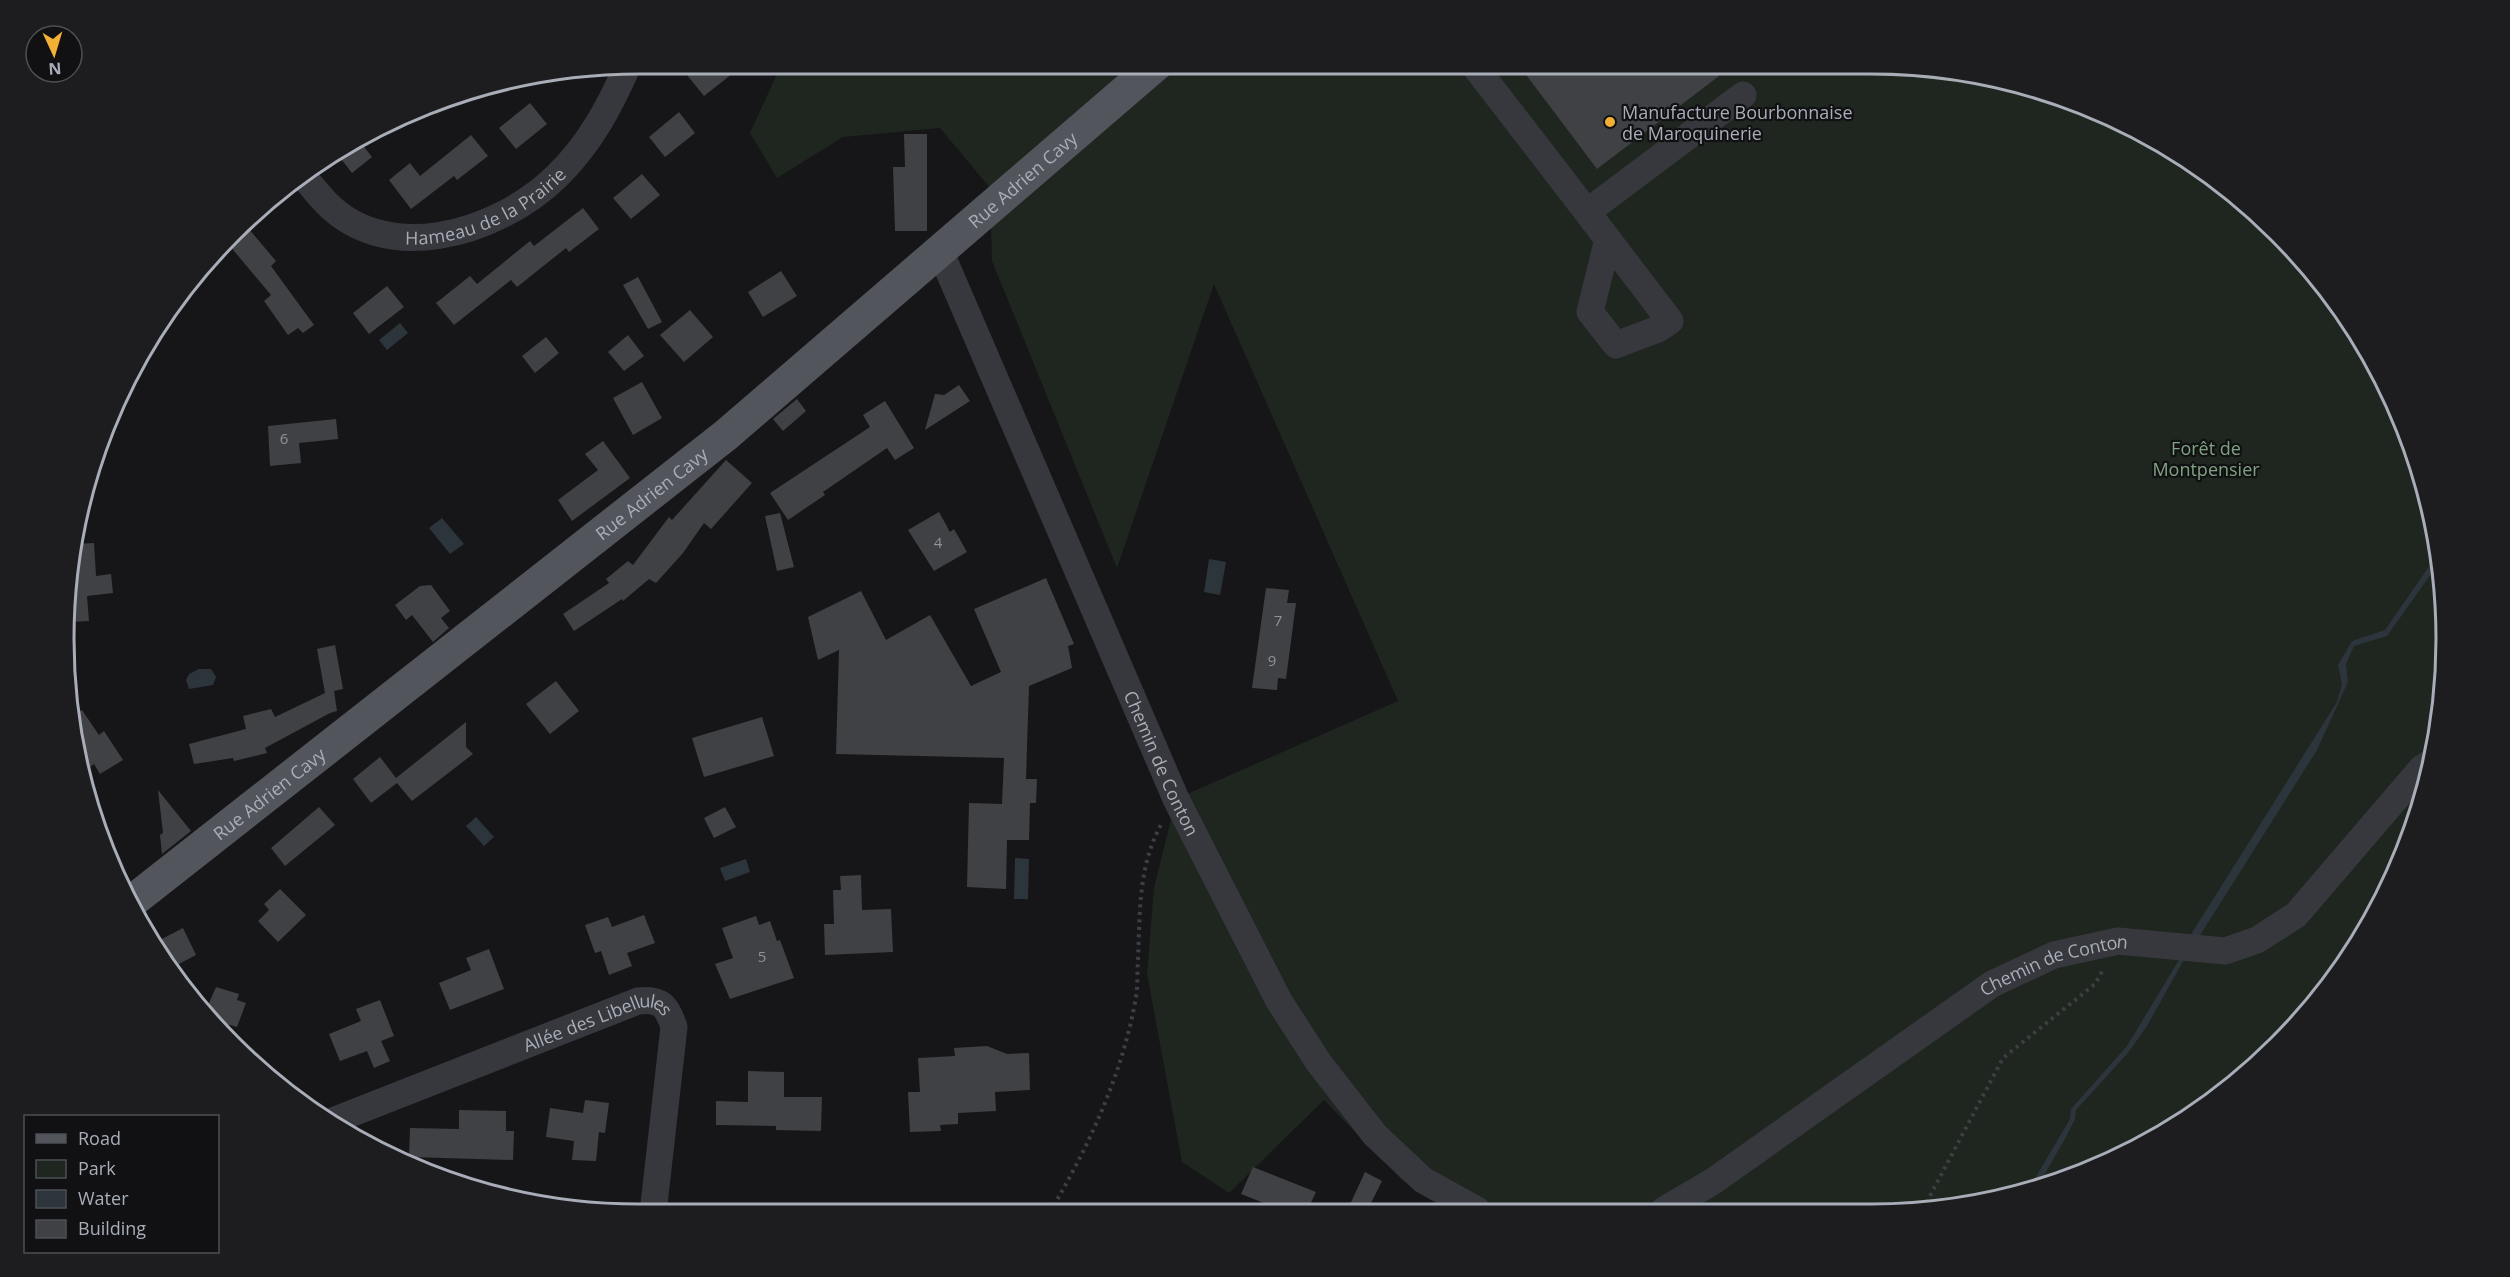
<svg xmlns="http://www.w3.org/2000/svg" width="2510" height="1277" viewBox="0 0 2510 1277" font-family="'Open Sans',sans-serif">
<rect width="100%" height="100%" fill="#161618"/>
<!-- green -->
<path fill="#1e261f" d="M782 63 1909 64 2020 83 2126 122 2222 182 2304 259 2370 350 2416 453 2442 563 2446 676 2427 787 2388 893 2304 1018 2192 1117 2091 1170 1946 1209 1457 1210 1402 1180 1324 1100 1229 1193 1182 1162 1147 974 1154 888 1176 799 1398 701 1214 284 1117 568 992 261 990 188 940 128 843 137 777 178 750 133Z
M471 91 437 115 430 106 453 94Z"/>
<!-- water -->
<path fill="#2c353c" d="M400 323 408 333 387 350 379 340Z
M442 518 464 544 450 554 429 528Z
M2439 552 2441 560 2387 636 2354 646 2346 664 2348 682 2317 750 2197 940 2190 936 2337 702 2342 684 2338 665 2352 641 2385 630Z
M1209 559 1226 562 1220 595 1204 592Z
M199 669H211L216 677 213 685 189 689 186 680 189 674Z
M476 817 494 837 484 846 466 826Z
M1015 858 1029 859 1028 899H1014Z
M746 859 750 872 725 881 720 868Z
M2185 950 2186 956 2147 1026 2127 1054 2076 1110 2075 1119 2066 1137 2039 1184 2030 1187 2070 1119 2071 1109 2127 1046Z"/>
<!-- building -->
<path fill="#404145" d="M702 63H723L732 74 704 96 687 75Z
M1518 64H1709L1719 76 1597 169Z
M530 103 547 124 516 149 499 128Z
M679 112 695 133 665 157 649 137Z
M904 134H927V231H895L893 167H905Z
M471 135 488 156 457 180 454 176 411 209 389 180 410 163 420 176Z
M361 143 372 157 352 173 338 155Z
M642 174 660 195 631 219 613 198Z
M583 208 599 229 569 252 566 248 517 287 511 280 454 325 436 303 470 276 477 284 530 241 534 246Z
M248 228 276 261 271 266 314 325 303 333 298 328 288 335 264 301 271 295 229 245Z
M781 271 797 296 763 317 748 292Z
M638 277 662 322 648 329 623 285Z
M387 286 404 307 369 334 353 313Z
M690 310 713 337 684 362 660 335Z
M628 335 644 356 624 371 608 352Z
M546 337 559 353 535 373 522 356Z
M642 382 662 418 633 435 613 398Z
M959 385 970 401 925 430 935 394 944 395Z
M797 399 806 411 783 431 773 419Z
M885 401 914 448 895 460 887 448 823 492 825 495 788 520 770 493 870 427 863 415Z
M336 419 338 439 299 443 301 463 270 466 268 426Z
M603 441 630 478 572 521 558 500 598 470 585 454Z
M726 460 752 483 711 529 704 523 683 553 656 583 649 579 623 601 622 599 574 631 563 614 609 583 606 579 628 561 633 565 669 517 672 520Z
M939 512 950 532 954 529 967 552 934 571 908 530Z
M780 513 794 567 777 571 765 516Z
M94 543 96 576 111 574 113 593 87 596 89 621 71 622 74 544Z
M1046 578 1074 644 1068 646 1072 668 1029 686 1026 779H1037L1036 803H1030L1029 840H1007L1006 889 967 887 969 803 1002 804 1004 758 836 754 839 650 818 660 808 617 861 591 886 640 930 615 971 686 1001 672 974 609Z
M431 585 450 611 441 618 449 628 433 642 412 615 406 620 395 605 420 586Z
M1266 588 1289 590 1287 603H1296L1286 679 1278 678 1277 690 1252 688Z
M335 645 343 689 334 691 337 711 330 713 265 748 267 753 234 761 233 758 194 764 189 744 246 729 243 716 271 709 275 717 325 693 317 649Z
M556 681 579 711 550 734 526 704Z
M82 710 99 735 104 731 123 760 100 774 94 764 90 767 79 750 69 717Z
M762 717 774 756 704 777 692 738Z
M466 722V747L473 754 412 801 397 783 371 803 353 779 380 757 396 778Z
M158 790 191 831 162 854 160 835 163 833Z
M319 807 335 825 285 866 271 848Z
M725 807 736 827 714 838 704 818Z
M861 875 862 910 891 909 893 952 825 955 824 924H834L833 890H841L840 876Z
M280 889 306 915 278 942 258 921 269 910 264 904Z
M644 915 655 943 627 953 632 966 609 975 601 951 595 953 585 925 608 917 612 927Z
M756 916 759 925 770 921 777 941 780 940 794 978 730 999 715 964 733 958 722 928Z
M183 928 196 955 175 966 158 941Z
M489 949 504 989 450 1010 439 983 471 970 466 958Z
M216 987 239 994 237 1000 246 1003 237 1027 213 1020 206 1010Z
M380 1000 394 1036 381 1041 390 1061 374 1068 367 1051 340 1061 329 1034 361 1021 356 1009Z
M987 1046 1007 1054 1029 1053 1030 1090 995 1092 996 1111 958 1113V1124L940 1125 941 1131 910 1132 908 1092H920L918 1058 955 1056 954 1048Z
M748 1071 784 1072V1097H822L821 1131 776 1130V1126L716 1125V1101L748 1102Z
M585 1100 609 1103 605 1133 599 1132 596 1161 572 1160 574 1141 546 1137 550 1108 583 1113Z
M459 1110 506 1111V1131H514L513 1160 409 1157 410 1128 459 1129Z
M1253 1167 1316 1192 1307 1211H1284L1241 1194Z
M1365 1172 1382 1181 1367 1211H1347Z"/>
<g fill="none" stroke-linecap="round" stroke-linejoin="round">
<!-- path -->
<path stroke="#3d3f44" stroke-width="4" stroke-dasharray="3 4.5" stroke-linecap="butt" d="M1923 1209 2003 1058 2095 984 2104 968
M1050 1212C1089 1146 1123 1073 1136 997 1138 985 1137 972 1138 960 1140 913 1138 865 1162 823"/>
<!-- minor -->
<g stroke="#37383d" stroke-width="27">
<path d="M1473 64C1539 149 1605 235 1670 321L1658 329 1616 345 1590 312 1608 239"/>
<path id="s1" d="M303 174C307 182 314 189 320 196 381 269 497 235 557 176 590 144 610 106 628 65"/>
<path d="M1587 212 1743 95"/>
<path id="s2" d="M940 251 1176 799 1279 1001 1319 1063 1375 1135 1423 1180 1477 1210"/>
<path id="s3" d="M335 1120 638 1001C661 998 667 1006 674 1027L653 1213"/>
<path id="s4" d="M1664 1210 1712 1182 1992 984 2054 955 2118 941 2225 951 2257 940 2296 915 2422 768 2432 762"/>
</g>
<!-- major -->
<path stroke="#53555c" stroke-width="33" id="s5" d="M130 903 726 435 1158 63"/>
</g>
<!-- markers -->
<circle fill="#f2b134" stroke="#111113" stroke-width="2" cx="1610" cy="122" r="6"/>
<g text-anchor="middle" dominant-baseline="central" stroke-width="4.5" stroke-linejoin="round" paint-order="stroke">
<!-- number labels -->
<g font-size="15" fill="#8e929b">
<text x="284" y="438">6</text>
<text x="938" y="542">4</text>
<text x="1278" y="620">7</text>
<text x="1272" y="660">9</text>
<text x="762" y="956">5</text>
</g>
<!-- poi labels -->
<g font-size="18" fill="#a8adb8" stroke="#111113" text-anchor="start">
<text x="1622" y="112">Manufacture Bourbonnaise<tspan x="1622" dy="21">de Maroquinerie</tspan></text>
</g>
<!-- street labels -->
<g font-size="18" fill="#a8adb8" stroke="#111113">
<text stroke="none"><textPath href="#s5" startOffset="1149">Rue Adrien Cavy</textPath></text>
<text stroke="none"><textPath href="#s1" startOffset="213">Hameau de la Prairie</textPath></text>
<text stroke="none"><textPath href="#s5" startOffset="663">Rue Adrien Cavy</textPath></text>
<text stroke="none"><textPath href="#s2" startOffset="558">Chemin de Conton</textPath></text>
<text stroke="none"><textPath href="#s5" startOffset="177">Rue Adrien Cavy</textPath></text>
<text stroke="none"><textPath href="#s4" startOffset="464">Chemin de Conton</textPath></text>
<text stroke="none"><textPath href="#s3" startOffset="282">Allée des Libellules</textPath></text>
</g>
<!-- park labels -->
<g font-size="18" fill="#7fa381" stroke="#111113">
<text x="2206" y="448">Forêt de<tspan x="2206" dy="21">Montpensier</tspan></text>
</g>
</g>
<!-- crop -->
<path d="M0 0H2510V1277H0ZM639 74H1871A565 565 0 0 1 2436 639V639A565 565 0 0 1 1871 1204H639A565 565 0 0 1 74 639V639A565 565 0 0 1 639 74Z" fill="#1d1d20" fill-rule="evenodd"/>
<path fill="none" stroke="#a8adb8" stroke-width="3" d="M639 74H1871A565 565 0 0 1 2436 639V639A565 565 0 0 1 1871 1204H639A565 565 0 0 1 74 639V639A565 565 0 0 1 639 74Z"/>
<!-- legend -->
<rect x="24" y="1115" width="195" height="138" fill="#111113" stroke="#4d4f55" stroke-width="1.5"/>
<rect x="36" y="1134" width="30" height="9" fill="#53555c" stroke="#4d4f55" stroke-width="1.5"/>
<text x="78" y="1145" font-size="18" fill="#a8adb8">Road</text>
<rect x="36" y="1160" width="30" height="18" fill="#1e261f" stroke="#4d4f55" stroke-width="1.5"/>
<text x="78" y="1175" font-size="18" fill="#a8adb8">Park</text>
<rect x="36" y="1190" width="30" height="18" fill="#2c353c" stroke="#4d4f55" stroke-width="1.5"/>
<text x="78" y="1205" font-size="18" fill="#a8adb8">Water</text>
<rect x="36" y="1220" width="30" height="18" fill="#404145" stroke="#4d4f55" stroke-width="1.5"/>
<text x="78" y="1235" font-size="18" fill="#a8adb8">Building</text>
<!-- north arrow -->
<g transform="translate(54 54) rotate(176)"><circle r="28" fill="#111113" stroke="#4d4f55" stroke-width="1.5"/>
<path d="M0-4.5L10 22L0 15L-10 22Z" fill="#f2b134"/>
<text y="-9" font-size="16" font-weight="bold" text-anchor="middle" fill="#a8adb8">N</text>
</g>
</svg>
